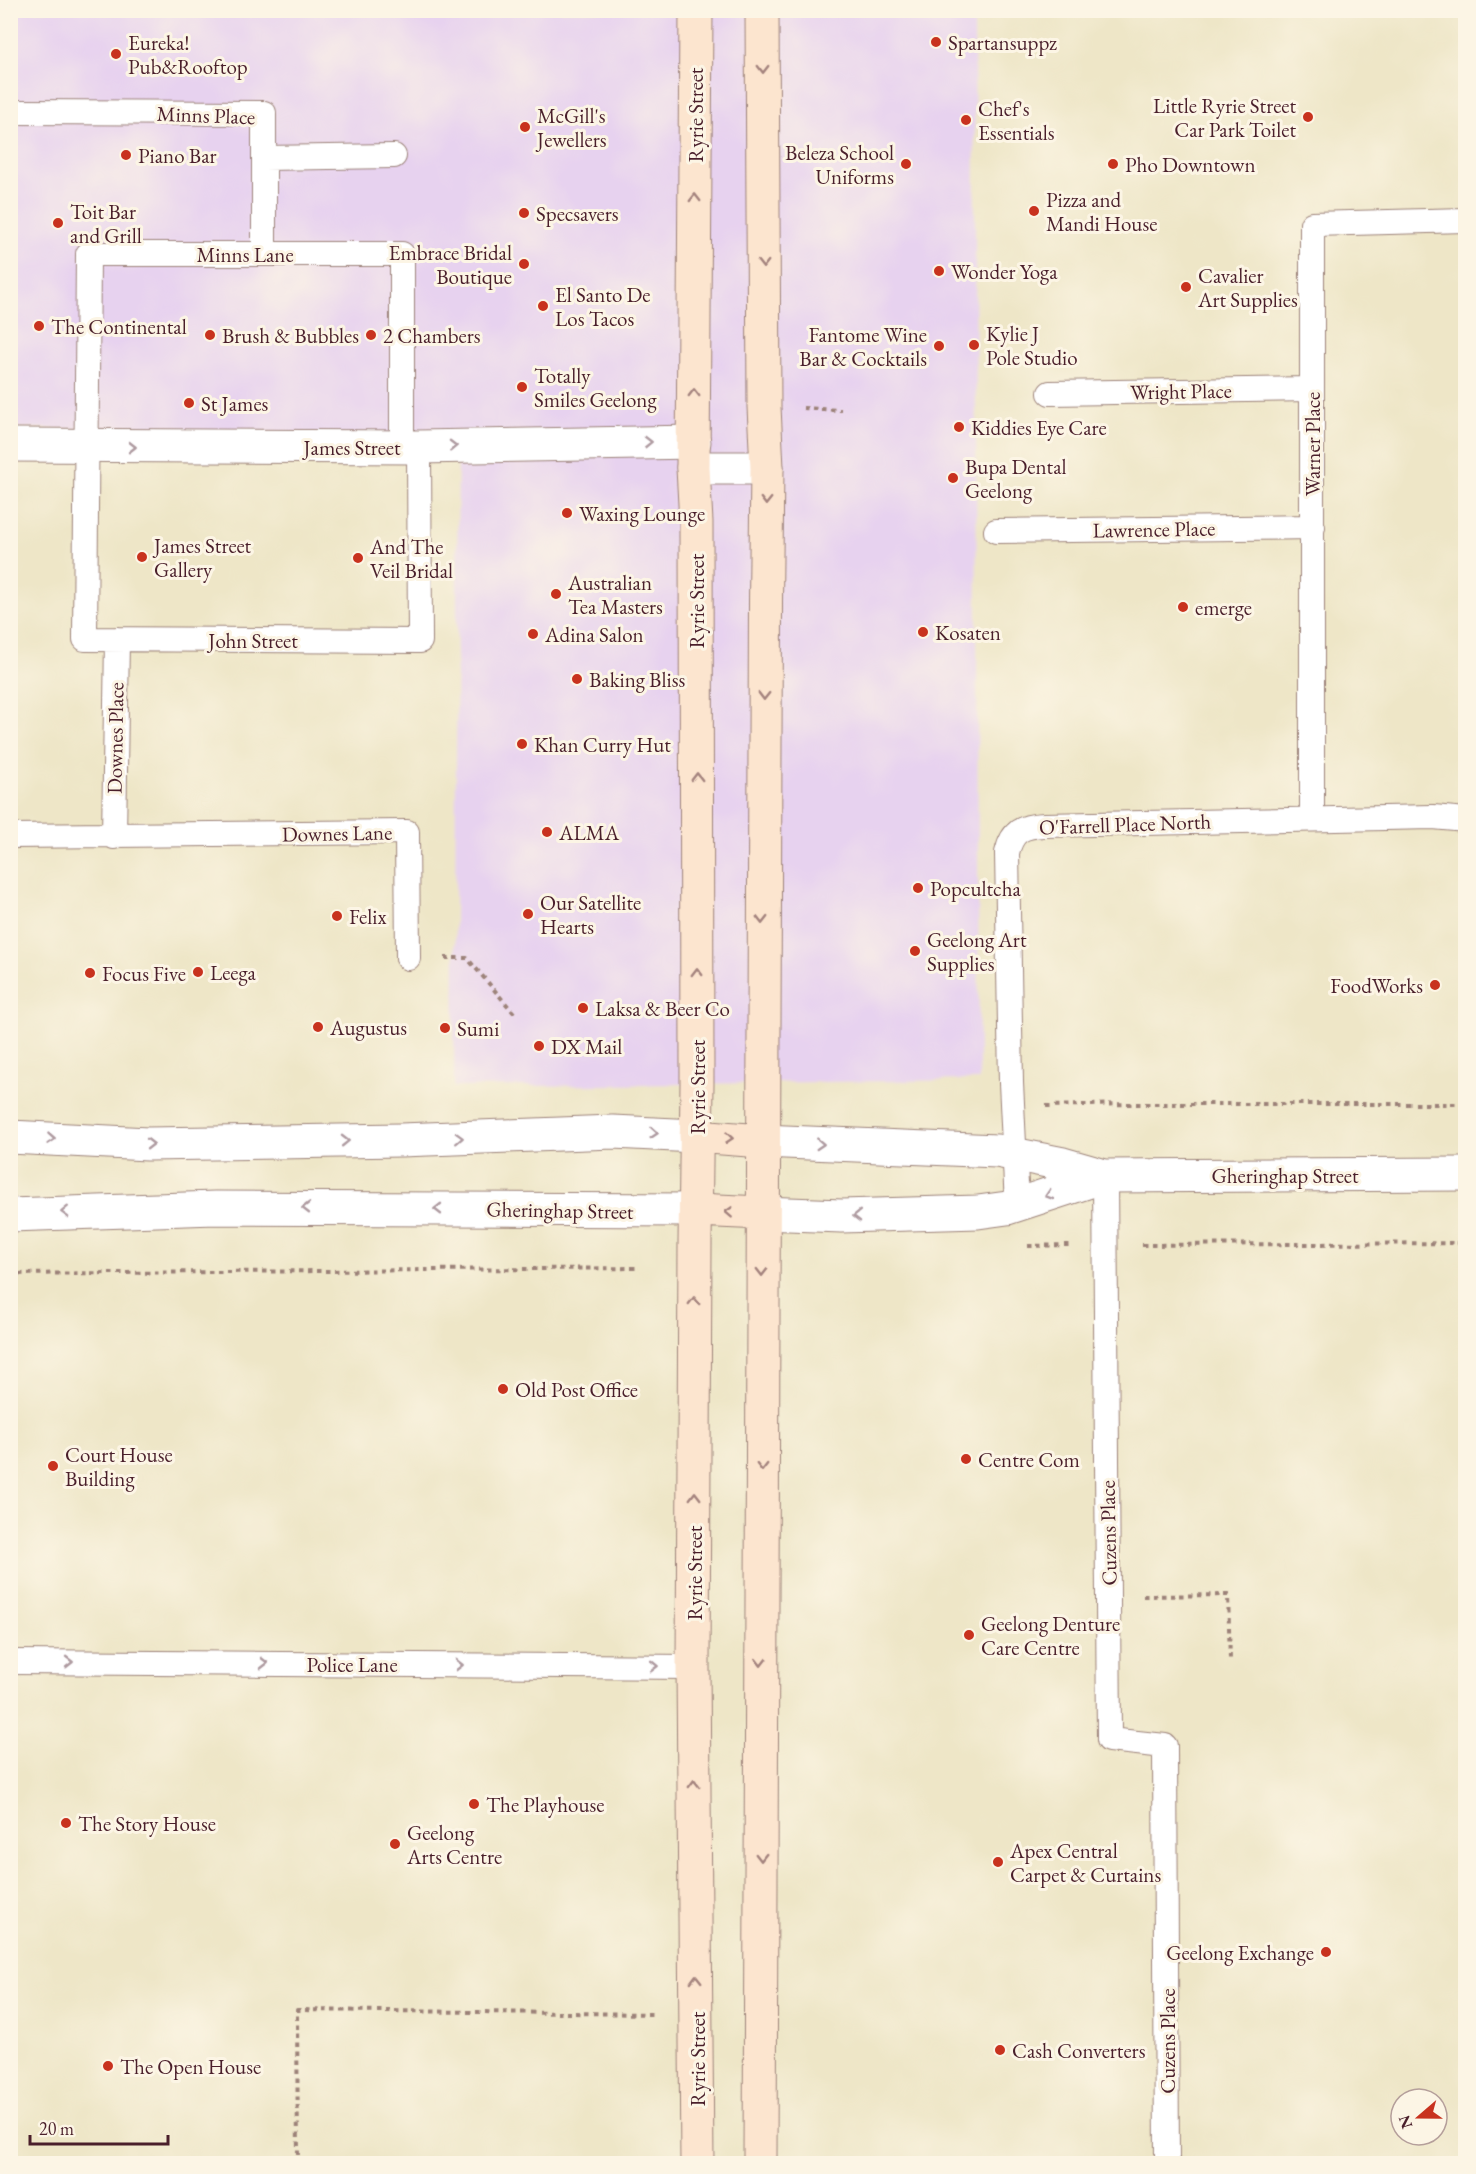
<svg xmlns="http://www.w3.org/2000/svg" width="1476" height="2174" viewBox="0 0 1476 2174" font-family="'EB Garamond',serif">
<rect width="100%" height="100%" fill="#fcf5e5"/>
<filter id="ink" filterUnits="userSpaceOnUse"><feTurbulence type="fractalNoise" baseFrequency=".0167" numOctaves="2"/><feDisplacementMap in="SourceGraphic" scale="12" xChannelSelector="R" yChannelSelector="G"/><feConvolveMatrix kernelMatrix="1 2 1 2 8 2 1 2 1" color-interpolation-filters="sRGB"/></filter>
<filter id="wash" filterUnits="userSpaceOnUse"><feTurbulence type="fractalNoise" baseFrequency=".008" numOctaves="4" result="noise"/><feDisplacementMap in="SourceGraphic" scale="24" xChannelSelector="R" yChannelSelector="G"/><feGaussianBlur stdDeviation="1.35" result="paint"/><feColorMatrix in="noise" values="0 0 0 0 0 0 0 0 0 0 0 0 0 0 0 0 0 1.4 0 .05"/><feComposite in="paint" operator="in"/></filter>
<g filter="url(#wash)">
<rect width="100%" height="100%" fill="#eee6c7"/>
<!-- built -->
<path fill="#e7d2ef" d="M11 11H974L979 1080 454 1087 458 438 11 428Z"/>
</g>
<g filter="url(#ink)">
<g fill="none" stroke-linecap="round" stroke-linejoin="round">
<!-- service casing -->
<g stroke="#9c8279" stroke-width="26">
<path id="service" d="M10 112 264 113V254
M264 158 394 156
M1050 393 1312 389
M402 447V254H88L85 639 420 641 419 447
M996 531 1313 527
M1312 819V224L1466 220
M10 836 407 832 408 958
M114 837 117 639
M1105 1176 1109 1740 1165 1746 1167 2164
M1017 1205 1011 1083 1007 853C1012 831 1022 826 1044 825L1433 817 1466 820
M10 1662 693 1667"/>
</g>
<!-- pedestrian casing -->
<g stroke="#9c8279" stroke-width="35">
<path id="pedestrian" d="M693 468H767"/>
</g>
<!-- minor casing -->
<g stroke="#9c8279" stroke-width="35">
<path id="minor" d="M10 445 419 447 694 442"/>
</g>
<!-- tertiary casing -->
<g stroke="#9c8279" stroke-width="35">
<path id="tertiary" d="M10 1137 148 1144 401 1140 613 1132 696 1136
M762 1141 997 1151 1063 1164 1105 1176 1466 1174
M762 1213 842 1216 978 1212 1007 1208 1105 1176
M10 1215 215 1208 696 1210"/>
</g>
<!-- secondary casing -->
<g stroke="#9c8279" stroke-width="35">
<path id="secondary" d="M696 10 693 468 696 522 697 1083 695 1243 693 1667 697 2164
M696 1136 762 1141
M696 1210 762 1213
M760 2164C762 1598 760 1033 767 468L764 407 762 10"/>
</g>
<!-- path -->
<path stroke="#9c8279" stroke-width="4" stroke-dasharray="4.5 4.5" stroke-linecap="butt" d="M803 408 841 410
M445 958H467L514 1013
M1046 1106 1128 1104H1466
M1142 1245 1466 1243
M1028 1246 1069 1245
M10 1274 638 1268
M1143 1596 1228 1595 1230 1660
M298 2164 297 2010 655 2014"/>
<!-- service -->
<use href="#service" stroke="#fff" stroke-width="24"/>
<!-- pedestrian -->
<use href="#pedestrian" stroke="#fff" stroke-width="33"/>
<!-- minor -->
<use href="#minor" stroke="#fff" stroke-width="33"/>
<!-- tertiary -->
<use href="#tertiary" stroke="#fff" stroke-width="33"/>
<!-- secondary -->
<use href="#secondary" stroke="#fce5cf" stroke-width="33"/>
</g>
<!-- one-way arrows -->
<defs><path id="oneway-chevron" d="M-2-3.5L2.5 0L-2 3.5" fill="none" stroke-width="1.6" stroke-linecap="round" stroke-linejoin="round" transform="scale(1.5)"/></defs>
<g stroke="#a3827d">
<use href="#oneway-chevron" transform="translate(763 69) rotate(90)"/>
<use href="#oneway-chevron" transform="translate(695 198) rotate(-90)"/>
<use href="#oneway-chevron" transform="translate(763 264) rotate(90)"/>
<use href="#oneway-chevron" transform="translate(694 393) rotate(-90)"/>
<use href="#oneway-chevron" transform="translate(766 501) rotate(91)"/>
<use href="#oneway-chevron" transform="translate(764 696) rotate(91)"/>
<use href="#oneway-chevron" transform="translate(697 777) rotate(-90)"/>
<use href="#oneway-chevron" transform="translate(762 920) rotate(90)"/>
<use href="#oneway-chevron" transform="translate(697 972) rotate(-90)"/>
<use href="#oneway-chevron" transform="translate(729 1138) rotate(5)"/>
<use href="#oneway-chevron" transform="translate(729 1212) rotate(-177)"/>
<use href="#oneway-chevron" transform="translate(762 1272) rotate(90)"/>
<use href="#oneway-chevron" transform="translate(694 1301) rotate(-90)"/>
<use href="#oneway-chevron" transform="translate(762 1467) rotate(90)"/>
<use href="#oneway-chevron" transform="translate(695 1496) rotate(-90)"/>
<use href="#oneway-chevron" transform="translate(761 1662) rotate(90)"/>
<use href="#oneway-chevron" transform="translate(694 1784) rotate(-91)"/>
<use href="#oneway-chevron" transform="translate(761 1857) rotate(90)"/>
<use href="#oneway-chevron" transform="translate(696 1979) rotate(-91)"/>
</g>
<g stroke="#ae9aa0">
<use href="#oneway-chevron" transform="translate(648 442) rotate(-1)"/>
<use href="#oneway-chevron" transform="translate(453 446) rotate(-1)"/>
<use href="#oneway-chevron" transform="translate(132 447)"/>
<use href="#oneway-chevron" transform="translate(654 1133) rotate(4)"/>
<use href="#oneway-chevron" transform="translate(459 1138) rotate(-2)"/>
<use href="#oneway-chevron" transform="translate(51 1139) rotate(4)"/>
<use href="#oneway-chevron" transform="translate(345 1141) rotate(-1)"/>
<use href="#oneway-chevron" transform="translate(150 1144)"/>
<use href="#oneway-chevron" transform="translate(820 1144) rotate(3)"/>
<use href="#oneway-chevron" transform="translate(1049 1195) rotate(162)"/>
<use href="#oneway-chevron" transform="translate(306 1208) rotate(-180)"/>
<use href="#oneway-chevron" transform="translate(438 1209) rotate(-180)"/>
<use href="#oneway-chevron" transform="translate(65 1212) rotate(178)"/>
<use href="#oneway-chevron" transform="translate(857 1216) rotate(179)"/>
<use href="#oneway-chevron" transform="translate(69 1662)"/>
<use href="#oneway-chevron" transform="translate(264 1663)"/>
<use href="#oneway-chevron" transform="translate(459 1665)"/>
<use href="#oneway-chevron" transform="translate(654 1666) rotate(1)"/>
</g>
</g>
<!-- markers -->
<g fill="#c8321e" stroke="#fcf5e5" stroke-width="2">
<circle cx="936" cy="42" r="6"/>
<circle cx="116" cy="54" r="6"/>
<circle cx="1308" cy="117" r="6"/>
<circle cx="966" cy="120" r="6"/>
<circle cx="525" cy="127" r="6"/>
<circle cx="126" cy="155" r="6"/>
<circle cx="906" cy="164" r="6"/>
<circle cx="1113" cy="164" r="6"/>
<circle cx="1034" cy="211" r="6"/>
<circle cx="524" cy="213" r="6"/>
<circle cx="58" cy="223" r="6"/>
<circle cx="524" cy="264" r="6"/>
<circle cx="939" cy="271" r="6"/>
<circle cx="1186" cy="287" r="6"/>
<circle cx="543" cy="306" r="6"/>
<circle cx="39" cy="326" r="6"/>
<circle cx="210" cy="335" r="6"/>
<circle cx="371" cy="335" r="6"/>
<circle cx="974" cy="345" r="6"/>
<circle cx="939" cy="346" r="6"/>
<circle cx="522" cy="387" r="6"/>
<circle cx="189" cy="403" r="6"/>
<circle cx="959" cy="427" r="6"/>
<circle cx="953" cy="478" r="6"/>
<circle cx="567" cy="513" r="6"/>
<circle cx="142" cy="557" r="6"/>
<circle cx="358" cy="558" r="6"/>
<circle cx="556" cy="594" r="6"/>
<circle cx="1183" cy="607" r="6"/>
<circle cx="923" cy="632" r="6"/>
<circle cx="533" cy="634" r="6"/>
<circle cx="577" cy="679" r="6"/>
<circle cx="522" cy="744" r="6"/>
<circle cx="547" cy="832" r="6"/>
<circle cx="918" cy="888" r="6"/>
<circle cx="528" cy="914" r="6"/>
<circle cx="337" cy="916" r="6"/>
<circle cx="915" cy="951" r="6"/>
<circle cx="198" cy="972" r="6"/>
<circle cx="90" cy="973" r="6"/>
<circle cx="1435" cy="985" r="6"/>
<circle cx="583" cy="1008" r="6"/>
<circle cx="318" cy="1027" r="6"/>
<circle cx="445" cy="1028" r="6"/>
<circle cx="539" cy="1046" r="6"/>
<circle cx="503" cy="1389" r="6"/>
<circle cx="966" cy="1459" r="6"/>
<circle cx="53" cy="1466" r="6"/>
<circle cx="969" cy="1635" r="6"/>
<circle cx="474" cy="1804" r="6"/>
<circle cx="66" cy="1823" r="6"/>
<circle cx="395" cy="1844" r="6"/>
<circle cx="998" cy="1862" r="6"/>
<circle cx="1326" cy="1952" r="6"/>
<circle cx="1000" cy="2050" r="6"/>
<circle cx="108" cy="2066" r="6"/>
</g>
<g text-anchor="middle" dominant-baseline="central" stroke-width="6" stroke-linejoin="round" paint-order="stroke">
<!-- poi labels -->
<g font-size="21" fill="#4a1f2b" stroke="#fcf5e5" text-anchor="start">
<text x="128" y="42">Eureka!<tspan x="128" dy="24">Pub&amp;Rooftop</tspan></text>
<text x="948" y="42">Spartansuppz</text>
<text x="1296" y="105" text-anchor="end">Little Ryrie Street<tspan x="1296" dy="24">Car Park Toilet</tspan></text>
<text x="978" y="108">Chef's<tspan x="978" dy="24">Essentials</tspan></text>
<text x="537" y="115">McGill's<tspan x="537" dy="24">Jewellers</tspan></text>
<text x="894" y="152" text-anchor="end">Beleza School<tspan x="894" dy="24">Uniforms</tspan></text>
<text x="138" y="155">Piano Bar</text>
<text x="1125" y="164">Pho Downtown</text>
<text x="1046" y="199">Pizza and<tspan x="1046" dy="24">Mandi House</tspan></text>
<text x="70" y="211">Toit Bar<tspan x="70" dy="24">and Grill</tspan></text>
<text x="536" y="213">Specsavers</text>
<text x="512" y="252" text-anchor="end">Embrace Bridal<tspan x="512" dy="24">Boutique</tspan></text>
<text x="951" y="271">Wonder Yoga</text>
<text x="1198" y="275">Cavalier<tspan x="1198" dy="24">Art Supplies</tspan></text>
<text x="555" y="294">El Santo De<tspan x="555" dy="24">Los Tacos</tspan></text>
<text x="51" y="326">The Continental</text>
<text x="986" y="333">Kylie J<tspan x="986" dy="24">Pole Studio</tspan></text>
<text x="927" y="334" text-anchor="end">Fantome Wine<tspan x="927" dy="24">Bar &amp; Cocktails</tspan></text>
<text x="222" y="335">Brush &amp; Bubbles</text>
<text x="383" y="335">2 Chambers</text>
<text x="534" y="375">Totally<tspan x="534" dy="24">Smiles Geelong</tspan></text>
<text x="201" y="403">St James</text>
<text x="971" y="427">Kiddies Eye Care</text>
<text x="965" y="466">Bupa Dental<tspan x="965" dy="24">Geelong</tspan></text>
<text x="579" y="513">Waxing Lounge</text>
<text x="154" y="545">James Street<tspan x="154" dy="24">Gallery</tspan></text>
<text x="370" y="546">And The<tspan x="370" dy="24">Veil Bridal</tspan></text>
<text x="568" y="582">Australian<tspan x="568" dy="24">Tea Masters</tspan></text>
<text x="1195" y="607">emerge</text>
<text x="935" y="632">Kosaten</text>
<text x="545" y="634">Adina Salon</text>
<text x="589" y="679">Baking Bliss</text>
<text x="534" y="744">Khan Curry Hut</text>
<text x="559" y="832">ALMA</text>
<text x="930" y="888">Popcultcha</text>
<text x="540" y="902">Our Satellite<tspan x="540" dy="24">Hearts</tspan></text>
<text x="349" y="916">Felix</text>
<text x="927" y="939">Geelong Art<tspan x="927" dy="24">Supplies</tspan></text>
<text x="210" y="972">Leega</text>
<text x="102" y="973">Focus Five</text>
<text x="1423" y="985" text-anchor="end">FoodWorks</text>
<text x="595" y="1008">Laksa &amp; Beer Co</text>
<text x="330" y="1027">Augustus</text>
<text x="457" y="1028">Sumi</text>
<text x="551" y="1046">DX Mail</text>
<text x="515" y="1389">Old Post Office</text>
<text x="65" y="1454">Court House<tspan x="65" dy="24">Building</tspan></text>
<text x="978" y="1459">Centre Com</text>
<text x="981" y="1623">Geelong Denture<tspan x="981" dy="24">Care Centre</tspan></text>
<text x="486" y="1804">The Playhouse</text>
<text x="78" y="1823">The Story House</text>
<text x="407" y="1832">Geelong<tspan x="407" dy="24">Arts Centre</tspan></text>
<text x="1010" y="1850">Apex Central<tspan x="1010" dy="24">Carpet &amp; Curtains</tspan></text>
<text x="1314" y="1952" text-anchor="end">Geelong Exchange</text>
<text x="1012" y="2050">Cash Converters</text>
<text x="120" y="2066">The Open House</text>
</g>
<!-- street labels -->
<g font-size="21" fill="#4a1f2b" stroke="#fcf5e5">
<text transform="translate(206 115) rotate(2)">Minns Place</text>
<text transform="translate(695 115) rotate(-90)">Ryrie Street</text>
<text x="245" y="254">Minns Lane</text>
<text transform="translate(1181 391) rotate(-1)">Wright Place</text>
<text transform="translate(1312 444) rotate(-90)">Warner Place</text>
<text x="352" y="447">James Street</text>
<text transform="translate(1154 529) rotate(-1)">Lawrence Place</text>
<text transform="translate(696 601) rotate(-90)">Ryrie Street</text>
<text x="253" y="640">John Street</text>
<text transform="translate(115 738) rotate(-89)">Downes Place</text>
<text transform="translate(1125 824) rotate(-2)">O'Farrell Place North</text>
<text transform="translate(337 833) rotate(-1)">Downes Lane</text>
<text transform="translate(697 1087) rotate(-90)">Ryrie Street</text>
<text x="1285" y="1175">Gheringhap Street</text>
<text transform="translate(560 1210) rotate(1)">Gheringhap Street</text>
<text transform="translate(1108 1533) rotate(-91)">Cuzens Place</text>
<text transform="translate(694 1573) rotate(-90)">Ryrie Street</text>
<text x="352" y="1664">Police Lane</text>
<text transform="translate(1167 2041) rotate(-90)">Cuzens Place</text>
<text transform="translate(697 2059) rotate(-90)">Ryrie Street</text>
</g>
</g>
<!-- margin -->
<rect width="1476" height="2174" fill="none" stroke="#fcf5e5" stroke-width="36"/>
<!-- north arrow -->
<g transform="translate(1419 2117) rotate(250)"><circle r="28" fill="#fcf5e5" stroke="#b59f9b" stroke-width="1.5"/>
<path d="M0-4.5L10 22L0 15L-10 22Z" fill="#c8321e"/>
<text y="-9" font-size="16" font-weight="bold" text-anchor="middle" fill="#4a1f2b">N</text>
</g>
<!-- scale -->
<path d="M30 2135v9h138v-9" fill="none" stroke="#4a1f2b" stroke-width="3"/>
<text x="39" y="2135" font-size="18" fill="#4a1f2b" stroke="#fcf5e5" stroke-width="4.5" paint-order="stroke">20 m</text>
</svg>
